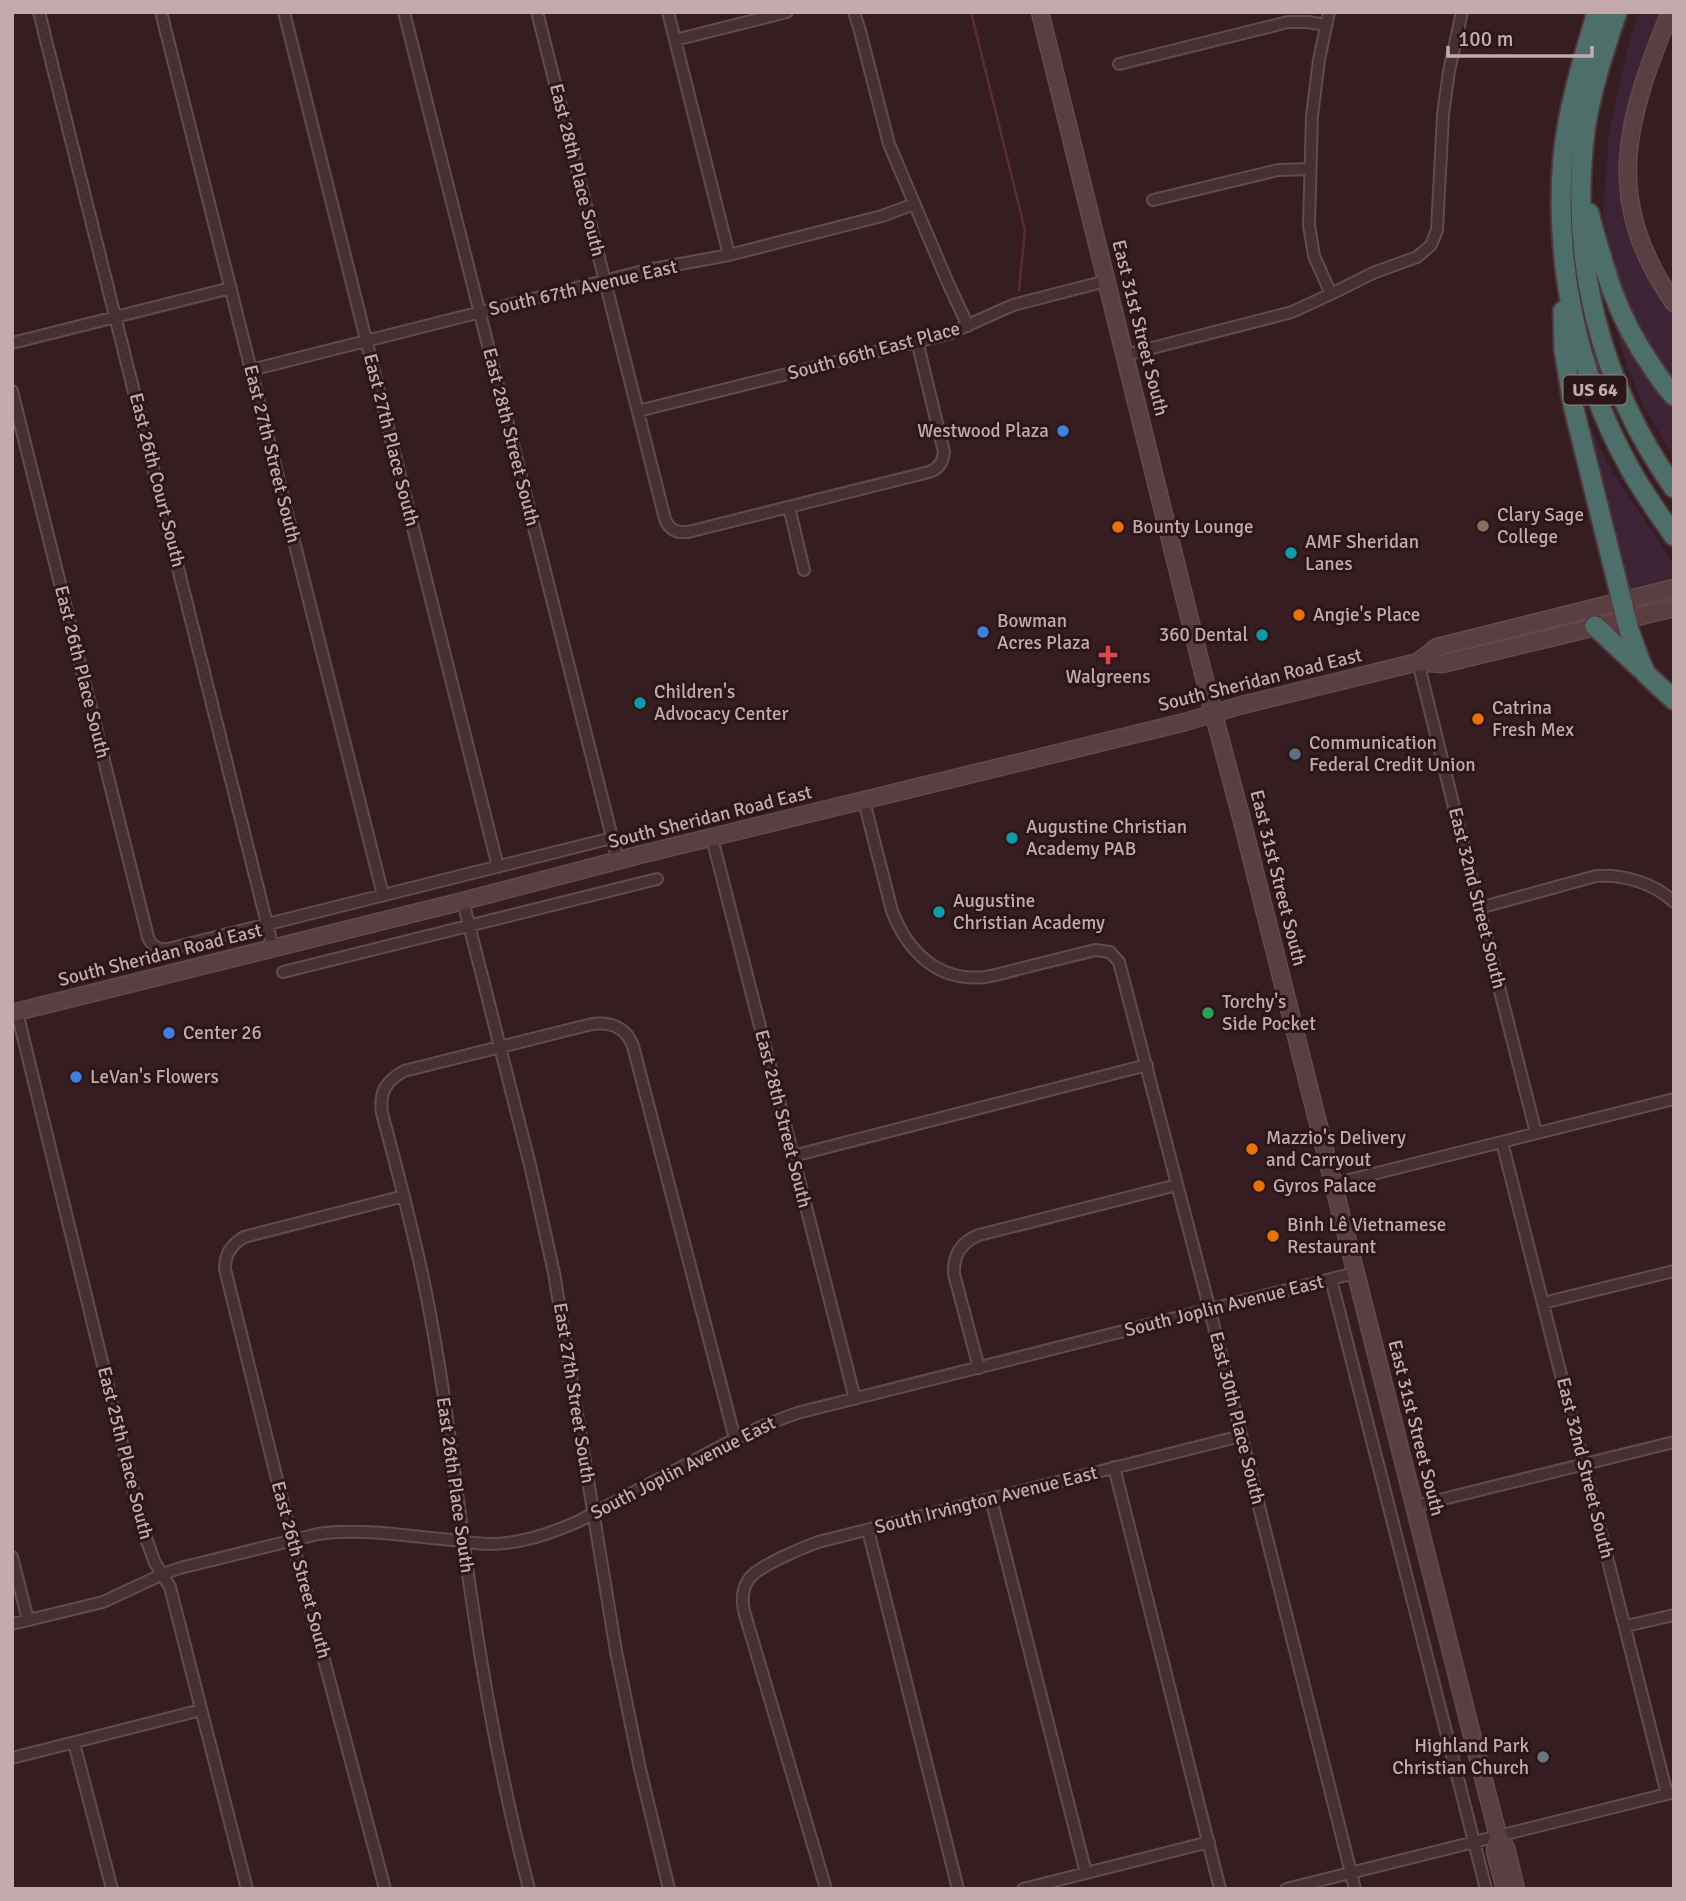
<svg xmlns="http://www.w3.org/2000/svg" width="1686" height="1901" viewBox="0 0 1686 1901" font-family="Signika,sans-serif">
<rect width="100%" height="100%" fill="#361d21"/>
<!-- green -->
<path fill="#3c2436" d="M1639 12H1662L1653 29 1632 88 1621 152 1618 188 1627 223 1644 270 1674 313V385L1635 326 1619 289 1603 216 1609 133 1629 42Z
M1610 308 1674 402V459L1644 407 1627 366Z
M1579 403 1608 465 1674 564V579L1629 590Z"/>
<g fill="none" stroke-linecap="round" stroke-linejoin="round">
<!-- stream -->
<path stroke="#5b2c33" stroke-width="2.5" d="M971 12 1025 230 1019 290"/>
<!-- street casing -->
<g stroke="#624b4e" stroke-width="14">
<path id="street" d="M39 12 273 948
M161 12 383 895
M284 12 498 867
M404 12 618 861
M537 12 665 519C669 530 677 533 688 532L929 472C939 469 943 462 944 452L917 341
M668 12 729 255
M854 12 860 31 889 144 948 283 968 326
M1329 12 1319 60 1312 116 1309 225 1314 256 1331 294
M675 40 787 12
M1119 64 1288 22H1308L1326 25
M1153 200 1278 170 1310 169
M12 343 231 288
M1125 355 1292 312 1331 294 1373 273 1417 257 1431 245 1437 230 1443 115 1449 71 1462 12
M251 370 647 270 729 255 882 216 914 204
M12 391 148 937C152 947 158 950 168 949L612 838
M638 411 948 334 1013 305 1106 281
M789 507 804 570
M1418 662 1479 908 1536 1133
M864 801 892 911C908 952 938 982 985 977 999 975 1013 970 1027 967 1050 961 1072 956 1095 950L1110 952 1119 962 1207 1299 1355 1889
M712 838 855 1399
M463 901 531 1169 554 1273 616 1651 640 1769 669 1889
M1479 908 1596 876C1623 874 1654 883 1674 902
M283 972 657 879
M17 1012 143 1530 155 1563 170 1587 247 1889
M1502 1142 1667 1794
M793 1156 1147 1065
M1333 1184 1674 1099
M1331 1279 1486 1889
M1543 1303 1674 1271
M979 1368 954 1274C953 1255 961 1242 979 1235L1177 1185
M1114 1467 1220 1889
M991 1499 1086 1873
M1415 1506 1674 1442
M868 1530 958 1889
M12 1557 28 1620
M12 1624 103 1602 163 1574 180 1568 318 1534C362 1528 407 1536 452 1540 464 1541 477 1544 489 1544 520 1544 549 1534 577 1522L735 1439 765 1425 797 1413 1355 1273
M1626 1626 1674 1615
M74 1743 112 1889
M12 1758 201 1710
M385 1889 292 1540 225 1269C225 1254 231 1245 244 1237L404 1196
M529 1889C505 1796 487 1703 473 1608 457 1503 447 1397 426 1293 414 1232 398 1173 382 1113 379 1092 386 1081 404 1071L592 1024C611 1022 626 1027 633 1046L735 1439
M826 1889 744 1611C742 1600 742 1588 749 1579 758 1566 802 1548 818 1542L1241 1436
M1023 1889 1209 1842
M1286 1889 1671 1793"/>
</g>
<!-- secondary casing -->
<g stroke="#624b4e" stroke-width="19">
<path id="secondary" d="M1040 12 1207 689 1240 813 1471 1731 1498 1835 1506 1848 1516 1889
M1670 12C1626 121 1601 198 1674 303
M1418 662 1437 647 1674 588
M12 1013 463 901 635 856 1185 722 1242 705 1418 662 1442 664 1674 608
M1498 1835 1495 1851 1505 1889"/>
</g>
<!-- highway casing -->
<g stroke="#4e383b" stroke-width="23">
<path id="highway" d="M1597 12C1583 59 1568 107 1563 157 1554 261 1577 373 1628 465 1641 490 1658 513 1674 536
M1617 12C1604 51 1591 90 1585 130 1569 259 1599 382 1674 488
M1589 213C1605 271 1616 315 1651 365 1658 376 1665 386 1674 396
M1563 311 1564 350 1573 405 1629 630 1639 658 1646 674 1674 700
M1595 626 1640 668"/>
</g>
<!-- street -->
<use href="#street" stroke="#473034" stroke-width="10"/>
<!-- secondary -->
<use href="#secondary" stroke="#5a3e41" stroke-width="16"/>
<!-- highway -->
<use href="#highway" stroke="#4d6e69" stroke-width="19"/>
</g>
<!-- markers -->
<g fill="#3f7fe0" stroke="#2b1619" stroke-width="2.5">
<circle cx="1063" cy="431" r="7"/>
<circle cx="983" cy="632" r="7"/>
<circle cx="169" cy="1033" r="7"/>
<circle cx="76" cy="1077" r="7"/>
</g>
<circle fill="#8d6e63" stroke="#2b1619" stroke-width="2.5" cx="1483" cy="526" r="7"/>
<g fill="#e8710a" stroke="#2b1619" stroke-width="2.5">
<circle cx="1118" cy="527" r="7"/>
<circle cx="1299" cy="615" r="7"/>
<circle cx="1478" cy="719" r="7"/>
<circle cx="1252" cy="1149" r="7"/>
<circle cx="1259" cy="1186" r="7"/>
<circle cx="1273" cy="1236" r="7"/>
</g>
<g fill="#0f9aa8" stroke="#2b1619" stroke-width="2.5">
<circle cx="1291" cy="553" r="7"/>
<circle cx="1262" cy="635" r="7"/>
<circle cx="640" cy="703" r="7"/>
<circle cx="1012" cy="838" r="7"/>
<circle cx="939" cy="912" r="7"/>
</g>
<path fill="#e0444e" stroke="#2b1619" stroke-width="2.5" d="M1104.5 644.5h7v7h7v7h-7v7h-7v-7h-7v-7h7z"/>
<circle fill="#5c6f8a" stroke="#2b1619" stroke-width="2.5" cx="1295" cy="754" r="7"/>
<circle fill="#2e9e5b" stroke="#2b1619" stroke-width="2.5" cx="1208" cy="1013" r="7"/>
<circle fill="#6b7280" stroke="#2b1619" stroke-width="2.5" cx="1543" cy="1757" r="7"/>
<g text-anchor="middle" dominant-baseline="central" stroke-width="6" stroke-linejoin="round" paint-order="stroke">
<!-- shield labels -->
<rect fill="#2b1619" stroke="#977e81" stroke-width="2" x="1563.5" y="375.5" width="63" height="29" rx="5"/>
<g font-size="18" font-weight="bold" fill="#c5aaad">
<text x="1595" y="390">US 64</text>
</g>
<!-- street labels -->
<g font-size="19" fill="#c5aaad" stroke="#2b1619">
<text transform="translate(577 170) rotate(76)">East 28th Place South</text>
<text transform="translate(583 288) rotate(-13)">South 67th Avenue East</text>
<text transform="translate(1140 328) rotate(76)">East 31st Street South</text>
<text transform="translate(874 351) rotate(-15)">South 66th East Place</text>
<text transform="translate(511 437) rotate(76)">East 28th Street South</text>
<text transform="translate(391 440) rotate(76)">East 27th Place South</text>
<text transform="translate(272 454) rotate(76)">East 27th Street South</text>
<text transform="translate(157 480) rotate(76)">East 26th Court South</text>
<text transform="translate(82 672) rotate(76)">East 26th Place South</text>
<text transform="translate(1260 680) rotate(-14)">South Sheridan Road East</text>
<text transform="translate(710 817) rotate(-14)">South Sheridan Road East</text>
<text transform="translate(1278 878) rotate(76)">East 31st Street South</text>
<text transform="translate(1477 898) rotate(76)">East 32nd Street South</text>
<text transform="translate(160 955) rotate(-14)">South Sheridan Road East</text>
<text transform="translate(783 1119) rotate(76)">East 28th Street South</text>
<text transform="translate(1224 1306) rotate(-14)">South Joplin Avenue East</text>
<text transform="translate(574 1393) rotate(81)">East 27th Street South</text>
<text transform="translate(1237 1418) rotate(76)">East 30th Place South</text>
<text transform="translate(1416 1428) rotate(76)">East 31st Street South</text>
<text transform="translate(125 1453) rotate(76)">East 25th Place South</text>
<text transform="translate(683 1468) rotate(-27)">South Joplin Avenue East</text>
<text transform="translate(1585 1468) rotate(76)">East 32nd Street South</text>
<text transform="translate(455 1485) rotate(82)">East 26th Place South</text>
<text transform="translate(986 1500) rotate(-14)">South Irvington Avenue East</text>
<text transform="translate(301 1570) rotate(75)">East 26th Street South</text>
</g>
<!-- poi labels -->
<g font-size="19" fill="#c5aaad" stroke="#2b1619" text-anchor="start">
<text x="1049" y="431" text-anchor="end">Westwood Plaza</text>
<text x="1497" y="515">Clary Sage<tspan x="1497" dy="22">College</tspan></text>
<text x="1132" y="527">Bounty Lounge</text>
<text x="1305" y="542">AMF Sheridan<tspan x="1305" dy="22">Lanes</tspan></text>
<text x="1313" y="615">Angie's Place</text>
<text x="997" y="621">Bowman<tspan x="997" dy="22">Acres Plaza</tspan></text>
<text x="1248" y="635" text-anchor="end">360 Dental</text>
<text x="1108" y="677" text-anchor="middle">Walgreens</text>
<text x="654" y="692">Children's<tspan x="654" dy="22">Advocacy Center</tspan></text>
<text x="1492" y="708">Catrina<tspan x="1492" dy="22">Fresh Mex</tspan></text>
<text x="1309" y="743">Communication<tspan x="1309" dy="22">Federal Credit Union</tspan></text>
<text x="1026" y="827">Augustine Christian<tspan x="1026" dy="22">Academy PAB</tspan></text>
<text x="953" y="901">Augustine<tspan x="953" dy="22">Christian Academy</tspan></text>
<text x="1222" y="1002">Torchy's<tspan x="1222" dy="22">Side Pocket</tspan></text>
<text x="183" y="1033">Center 26</text>
<text x="90" y="1077">LeVan's Flowers</text>
<text x="1266" y="1138">Mazzio's Delivery<tspan x="1266" dy="22">and Carryout</tspan></text>
<text x="1273" y="1186">Gyros Palace</text>
<text x="1287" y="1225">Binh Lê Vietnamese<tspan x="1287" dy="22">Restaurant</tspan></text>
<text x="1529" y="1746" text-anchor="end">Highland Park<tspan x="1529" dy="22">Christian Church</tspan></text>
</g>
</g>
<!-- border -->
<rect width="1686" height="1901" fill="none" stroke="#c5aaad" stroke-width="28"/>
<!-- scale -->
<path d="M1448 46v10h144v-10" fill="none" stroke="#c5aaad" stroke-width="3.5"/>
<text x="1458" y="46" font-size="21" fill="#c5aaad" stroke="#2b1619" stroke-width="5" paint-order="stroke">100 m</text>
</svg>
